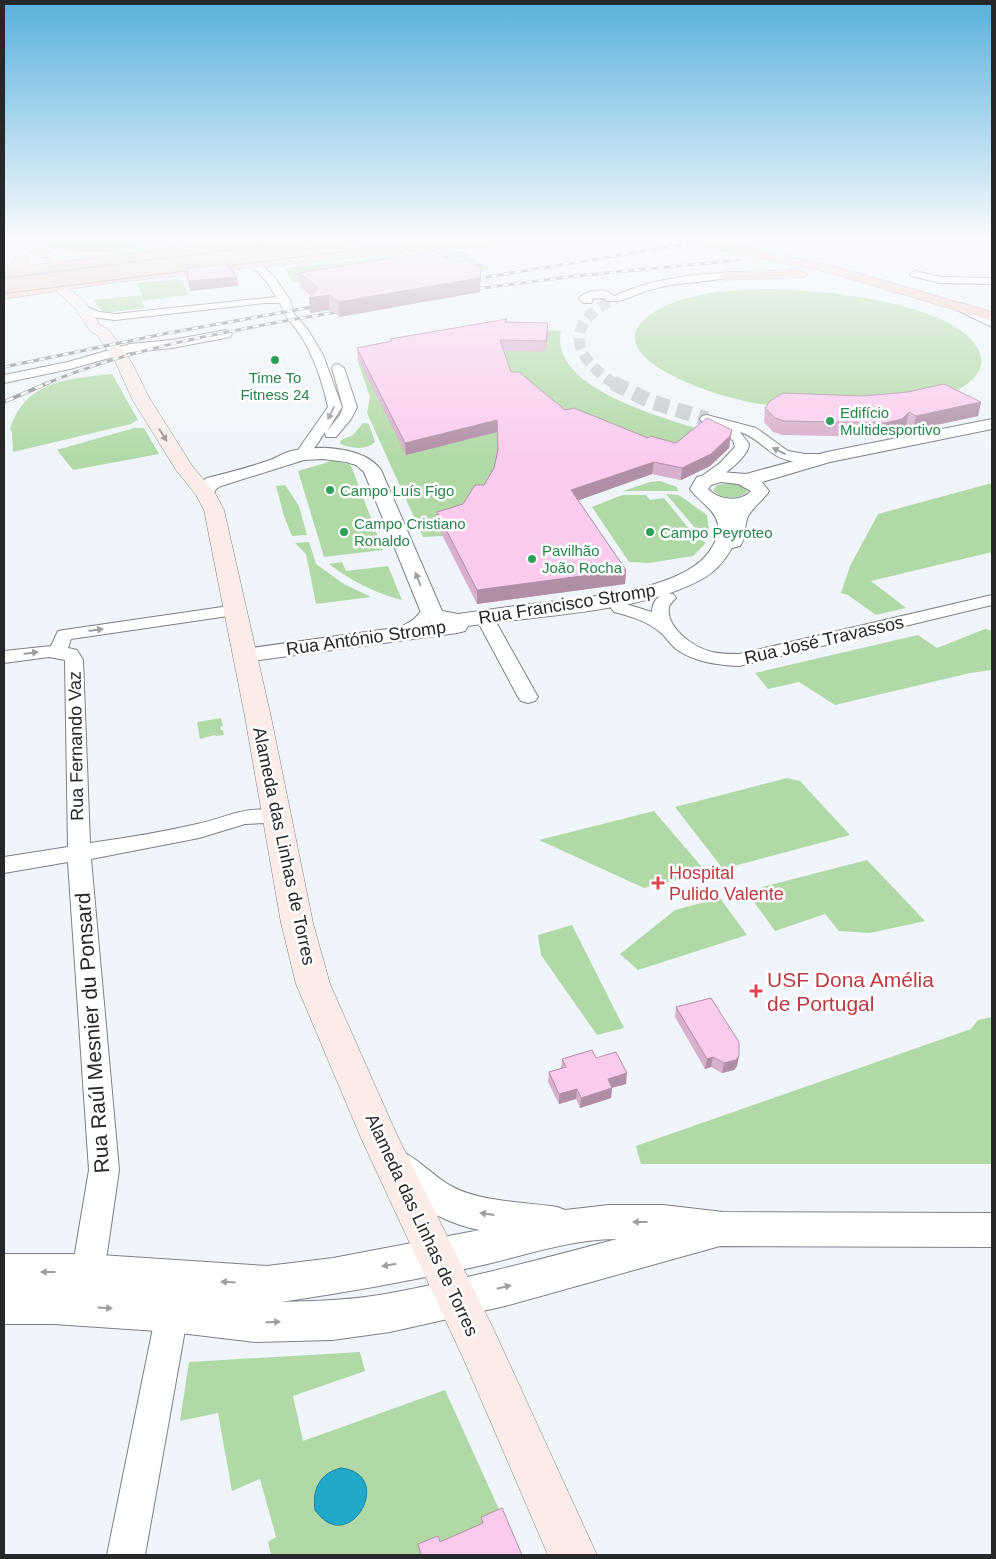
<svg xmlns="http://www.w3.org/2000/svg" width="996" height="1559" viewBox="0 0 996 1559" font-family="Helvetica,sans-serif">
<rect width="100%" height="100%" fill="#eff5fb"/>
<!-- green -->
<path fill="#b1d9a5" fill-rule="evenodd" d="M26 240H158C118 255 67 257 26 240Z
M449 251H461L490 269 455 276 363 272 293 283 285 268Z
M181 279 189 295 142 301 145 308 103 313 94 300 142 295 137 283Z
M776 289C820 290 969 303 981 357 984 373 969 384 956 391 919 394 883 397 846 400 822 402 797 406 774 405 759 405 743 401 729 397 701 390 591 352 654 312 689 291 737 289 776 289Z
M516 328 561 331C547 391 680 423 721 435L729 448 710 466 681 480 652 474 571 503 444 536 423 537 367 413 370 397 357 359 368 354Z
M112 374 138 420 131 424 13 452 12 432 10 429C26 380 67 379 112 374Z
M363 423 369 424 375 442C366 451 351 448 340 444L341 440 353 435Z
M134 428H144L159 454 73 470 57 450Z
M332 461 349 464 352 468 383 550 324 557 298 471Z
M660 481 677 487 678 491H623L650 482Z
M731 483 742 486 747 490 746 493C737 500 721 499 713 490L717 485Z
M992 483V552L871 581 906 608 876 615 848 595 841 593 850 566 878 514Z
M285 485 299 506 307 535 292 536 284 516 276 486Z
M666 494 679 495 707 515 709 530 707 539 701 535Z
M622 495H646L650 500 664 498 695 536 706 543 693 556 649 563 629 562 592 507Z
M309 542 316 564 344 584 371 597 316 604 306 554 295 543Z
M342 562 346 571 388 566 402 600C375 593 351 581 329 564Z
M985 629 992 631V670L970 673 835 705 799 682 768 689 755 673 918 635 937 648Z
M221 718 223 726 220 727 221 730H223L224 735 216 736 215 735 200 739 197 722Z
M787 778 800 781 850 835 723 869 675 807Z
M654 811 707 873 644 888 539 840Z
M867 860 925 921 870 933 839 931 825 914 775 931 746 891Z
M720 898 747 935 638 970 620 954 675 910Z
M572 925 624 1028 597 1035 541 955 538 935Z
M992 1017V1164H641L636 1146 971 1029 978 1020Z
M360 1352 365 1371 293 1396 303 1441 445 1390 502 1516 420 1555H271L268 1542 276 1537 260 1479 232 1491 218 1413 180 1421 189 1362ZM363 1479C371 1499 363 1516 344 1525 327 1519 317 1520 314 1501Z"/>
<!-- water -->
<path fill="#21a9ca" stroke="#22829a" d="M341 1468C397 1474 349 1559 315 1510 312 1489 320 1473 341 1468Z"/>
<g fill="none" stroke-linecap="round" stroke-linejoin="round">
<!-- minor-tunnel-far1 -->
<path stroke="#c7ccd1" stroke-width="11" stroke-dasharray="11 5.5" stroke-linecap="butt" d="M615 384C571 356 563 322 616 299"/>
<!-- minor-tunnel -->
<path stroke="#c7ccd1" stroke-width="15" stroke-dasharray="15 8" stroke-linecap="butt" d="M613 383 652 402 707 419"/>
<!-- minor casing -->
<g stroke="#7c8186" stroke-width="2">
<path id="minor" d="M255 261 259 262 275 278 290 300 294 314 308 330 323 355 342 407 327 431 340 415 343 407 332 368 334 365 338 364 344 368 357 407 351 419 336 437H326L325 432C318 442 313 456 300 453L298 450 328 407C323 383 313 353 299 333 291 322 284 316 280 303H264L115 320 92 317 77 308 83 305 99 312 115 314 276 297 267 282 250 264Z
M915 271 940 277 992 278V284L940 283 911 276 910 274Z
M726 273 731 276 730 278 670 285 646 291 620 301H607L604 298 591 299 593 301 591 303H583L579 298C587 290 606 287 614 296 650 280 687 274 726 273Z
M226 330 232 334 230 337 172 348 131 352 70 369 4 383V375L68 362 130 344 172 340Z
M707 415 756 428 788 451 805 454H832L834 457 832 460C817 464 791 464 777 456 764 448 754 436 740 432L749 444C750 457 712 487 699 484L697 481 699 478 720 463 735 447 733 440 713 432 711 429 715 426 702 422 700 419 702 416Z
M667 593 673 594 676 598C673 601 670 604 669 607 665 628 695 648 712 652 721 654 730 654 739 654L992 595V605L739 666C717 665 694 662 676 649 670 644 666 637 660 632 647 621 630 616 614 612L611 608 614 604H626L652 612C652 602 658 595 667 593Z
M236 605 242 606 245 610 242 614 71 639 68 648 77 650 83 660 90 843C126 838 162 832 197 824 230 817 248 803 284 813L287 818 284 823 276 825 264 823 245 824 199 838 91 859 119 1170 107 1253 96 1283 85 1287 74 1283 69 1272 75 1253 89 1170 68 862 4 873V857L68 847 65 660 49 657 4 663V651L51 646 58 631 64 630Z
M430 606 436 607 439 611C430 624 416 640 399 636L396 632C400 625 408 624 414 619 420 614 421 608 430 606Z
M487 617 493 618 496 622 538 697 535 701 528 703 521 701 518 697 478 622 481 618Z
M172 1297 184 1302 188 1313 145 1555H107L156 1313 160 1302Z"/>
</g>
<!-- tertiary casing -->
<g stroke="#7c8186" stroke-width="2">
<path id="tertiary" d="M962 303 992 317V327L957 310 955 307 957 304Z
M992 419V429L830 462 762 482 769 491C764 500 750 509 747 519 744 528 746 538 740 546L732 548C725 560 716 571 704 578 643 613 538 615 468 626L465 631 457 633 245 662 237 660 234 655 237 650 431 623 422 615 364 472 356 465 346 462 323 459 304 460 221 486 216 489 212 497 205 499 198 497 196 493 201 482 207 478C227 473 247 468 267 461 275 459 283 453 291 451 318 445 364 446 381 470L442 611 458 614C486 610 513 606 541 603 587 597 685 591 711 549 716 541 720 533 718 524 715 509 698 501 690 489L697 477 721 472 746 474 827 452ZM721 482 738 484 751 491C740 503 719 500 708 489L711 485Z
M396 1149C418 1157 431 1175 451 1186 480 1202 524 1202 557 1207L565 1210 609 1205H663L723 1212 992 1213V1247L720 1246 505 1306 390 1332 332 1340 255 1342 172 1332 54 1324H4V1254H85L267 1266 333 1258 480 1230C447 1225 393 1196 378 1165L383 1154ZM617 1239C542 1259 467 1279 391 1293 355 1300 318 1301 281 1302 349 1292 416 1280 483 1265 527 1255 571 1239 617 1239Z"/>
</g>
<!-- secondary casing -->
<g stroke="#7c8186" stroke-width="1">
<path id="secondary" d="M59 283 64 284 85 302 100 325 109 330 132 363 150 399 193 467 215 493 224 510 271 717 313 923 330 984 397 1135 494 1330 597 1555H548L464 1360 361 1138 296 984 281 923 245 717 204 510 196 495 176 470 132 399 116 363 98 336 90 331 75 308 52 287Z"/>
</g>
<!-- primary casing -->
<g stroke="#ab8b83" stroke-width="1">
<path id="primary" d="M9 240H26L78 267 97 273 115 275 117 278 110 282 97 281 68 272Z
M183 240H197L219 257C210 268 193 273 179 270L177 267 179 264 199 261 204 257Z
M21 255 28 259 29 263C22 271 13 273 4 275V267L15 262 16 256Z"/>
</g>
<!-- trunk casing -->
<g stroke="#ab8b83" stroke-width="1">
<path id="trunk" d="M237 240H275L269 244 4 277V269Z
M466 240H533L527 244 403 252 118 282 4 299V291C157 268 312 250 466 240Z
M685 240H710L834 266 992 312V321L831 273 691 244Z
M801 270 808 274 806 277 726 280 719 276 726 272Z"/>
</g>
<!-- minor -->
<use href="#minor" fill="#fff" fill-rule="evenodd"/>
<!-- tertiary -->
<use href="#tertiary" fill="#fff" fill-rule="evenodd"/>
<!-- secondary -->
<use href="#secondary" fill="#fbece8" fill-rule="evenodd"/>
<!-- primary -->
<use href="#primary" fill="#f8dad1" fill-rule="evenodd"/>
<!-- trunk -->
<use href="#trunk" fill="#f6cec2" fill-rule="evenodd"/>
<!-- rail-far1 casing -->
<g stroke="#84888c" stroke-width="3">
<path id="rail-far1" d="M987 240H992
M468 280 713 240
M467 290 576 276 738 260
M4 367 163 334 323 305
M45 384C141 344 246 328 348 310"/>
</g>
<!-- rail casing -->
<g stroke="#84888c" stroke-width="4">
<path id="rail" d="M6 401 48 383"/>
</g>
<!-- rail-far1 -->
<use href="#rail-far1" stroke="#fff" stroke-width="2" stroke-dasharray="6" stroke-linecap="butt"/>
<!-- rail -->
<use href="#rail" stroke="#fff" stroke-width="2.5" stroke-dasharray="8" stroke-linecap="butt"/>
<!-- trunk-bridge casing -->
<g stroke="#ab8b83" stroke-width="16" stroke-linecap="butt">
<path id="trunk-bridge" d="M4 286 343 244"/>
</g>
<!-- trunk-bridge -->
<use href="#trunk-bridge" stroke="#f6cec2" stroke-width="14"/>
</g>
<!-- wall -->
<path fill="#d8afcc" d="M454 262 481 267 480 292 339 317 330 310 310 313 309 298 311 296 300 287 299 273Z
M507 319V322L548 323V334L545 352 504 351 511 372 565 410 648 438 676 443 732 430 729 448 710 466 681 480 652 474 578 500 626 570 625 584 477 604 437 525V512L463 504 484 485 494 468 497 450V432L406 455 358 359 357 348 390 341V339Z
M981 402 978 416 913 430 906 426 899 432 882 437 782 435 773 432 764 422 765 408Z
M676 1007 739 1056 737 1066 734 1070 722 1073 711 1067 705 1069 675 1017Z
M596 1058 626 1084 612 1088 611 1098 580 1108 576 1099 559 1104 548 1082 549 1072 561 1068 562 1059Z
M481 1517 522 1555H420L418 1544 440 1542 481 1524Z"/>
<!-- shaded-wall -->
<path fill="#b08ea6" d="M481 267 480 292 339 317 338 302Z
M237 277 239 286 190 291 188 281Z
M329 295 330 310 310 313 309 298Z
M548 323V334L545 352 546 341Z
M981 402 978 416 913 430 916 416Z
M909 412 906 426 899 432 882 437 885 423Z
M497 420V432L406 455 405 443Z
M732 430 729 448 710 466 681 480 682 468Z
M654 462 652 474 571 503V490Z
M626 570 625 584 477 604V590Z
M739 1056 737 1066 734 1070 722 1073 724 1063Z
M713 1057 711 1067 705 1069 707 1059Z
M627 1073 626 1084 607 1089 608 1079Z
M612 1088 611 1098 580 1108 581 1098Z
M577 1089 576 1099 559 1104V1094Z"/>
<!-- building -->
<path fill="#fbcbed" stroke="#b08ea6" d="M434 251 454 262 469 260 481 267 480 278 338 302 329 295 309 298 319 288 299 273Z
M227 264 237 277 188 281 187 268Z
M507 319 505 322 548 323 546 341 500 340 511 372H519L565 410 574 408 648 438 650 436 676 443 707 418 732 430 730 436 711 454 682 468 654 462 571 490 626 570 477 590 437 512 463 504 475 485H484L494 468 498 450 497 420 405 443 357 348 392 341 390 339Z
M944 384 981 402 916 416 909 412 902 419 885 423 784 421 775 418 765 408 770 401 783 393 863 396 908 392Z
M711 998 739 1042V1056L736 1060 724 1063 713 1057 707 1059 676 1007Z
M592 1050 596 1058 616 1052 627 1073 608 1079 612 1088 581 1098 577 1089 559 1094 549 1072 566 1067 562 1059Z
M502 1508 522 1555H421L418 1544 438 1536 440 1542 483 1523 481 1517Z"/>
<!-- one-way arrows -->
<defs><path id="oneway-solid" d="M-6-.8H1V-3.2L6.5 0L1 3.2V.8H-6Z" transform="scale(1.25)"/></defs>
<g fill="#9d9e9f">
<use href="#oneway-solid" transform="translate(331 413) rotate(116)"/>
<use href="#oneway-solid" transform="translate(779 451) rotate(-153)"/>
<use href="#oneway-solid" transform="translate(418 579) rotate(-111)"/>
<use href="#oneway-solid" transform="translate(96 630) rotate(-8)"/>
<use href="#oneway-solid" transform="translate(31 653) rotate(-8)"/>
<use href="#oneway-solid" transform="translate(487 1214) rotate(-172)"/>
<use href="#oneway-solid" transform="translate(640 1222) rotate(180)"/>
<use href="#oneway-solid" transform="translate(389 1265) rotate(170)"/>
<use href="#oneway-solid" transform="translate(48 1272) rotate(-180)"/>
<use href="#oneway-solid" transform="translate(228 1282) rotate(-176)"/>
<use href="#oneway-solid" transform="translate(504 1287) rotate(-14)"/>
<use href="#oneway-solid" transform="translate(105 1308) rotate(4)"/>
<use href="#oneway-solid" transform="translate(273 1322) rotate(-1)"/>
</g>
<use fill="#9b9392" href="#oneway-solid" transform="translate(163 435) rotate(58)"/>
<!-- sky -->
<linearGradient id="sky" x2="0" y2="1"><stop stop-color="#58b0dc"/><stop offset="0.52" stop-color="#f8fafd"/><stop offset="1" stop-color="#f8fafd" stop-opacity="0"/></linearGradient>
<rect width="996" height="458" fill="url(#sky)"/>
<!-- markers -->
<g fill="#2e9e5b" stroke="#fff" stroke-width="2">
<circle cx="275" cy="360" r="5"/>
<circle cx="830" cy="421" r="5"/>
<circle cx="330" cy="490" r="5"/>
<circle cx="344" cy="532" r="5"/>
<circle cx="650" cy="532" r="5"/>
<circle cx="532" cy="559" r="5"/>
</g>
<g fill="#e0444e" stroke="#fff" stroke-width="2">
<path d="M655.5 875.5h5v5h5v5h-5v5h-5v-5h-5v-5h5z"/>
<path d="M753.5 983.5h5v5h5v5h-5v5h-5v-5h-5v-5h5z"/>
</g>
<g text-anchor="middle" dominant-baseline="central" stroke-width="5" stroke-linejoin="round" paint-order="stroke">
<!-- far-leisure labels -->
<g font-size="15" fill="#27864d" stroke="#fff" text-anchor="start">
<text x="275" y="377" text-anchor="middle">Time To<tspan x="275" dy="17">Fitness 24</tspan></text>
<text x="840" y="412">Edifício<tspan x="840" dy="17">Multidesportivo</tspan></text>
<text x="340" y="490">Campo Luís Figo</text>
<text x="354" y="523">Campo Cristiano<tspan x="354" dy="17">Ronaldo</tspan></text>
<text x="660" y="532">Campo Peyroteo</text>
<text x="542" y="550">Pavilhão<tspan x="542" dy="17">João Rocha</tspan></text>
</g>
<!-- street labels -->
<g font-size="18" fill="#252729" stroke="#fff">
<text transform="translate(567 604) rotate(-9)">Rua Francisco Stromp</text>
<text transform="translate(366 638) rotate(-8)">Rua António Stromp</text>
<text transform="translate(824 640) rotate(-13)">Rua José Travassos</text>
<text transform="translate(76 746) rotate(-91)">Rua Fernando Vaz</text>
<text transform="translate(284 846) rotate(78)">Alameda das Linhas de Torres</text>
<text transform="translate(422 1225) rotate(65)">Alameda das Linhas de Torres</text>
</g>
<!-- health labels -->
<g font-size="18" fill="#be3a42" stroke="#fff" text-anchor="start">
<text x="669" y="873">Hospital<tspan x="669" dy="21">Pulido Valente</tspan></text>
</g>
<!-- near-health labels -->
<g font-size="21" fill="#be3a42" stroke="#fff" text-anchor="start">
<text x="767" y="979">USF Dona Amélia<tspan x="767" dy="24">de Portugal</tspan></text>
</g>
<!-- near-street labels -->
<g font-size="21" fill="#252729" stroke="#fff">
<text transform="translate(92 1033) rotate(-94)">Rua Raúl Mesnier du Ponsard</text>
</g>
</g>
<!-- border -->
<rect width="996" height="1559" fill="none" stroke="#252729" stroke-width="10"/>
</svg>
